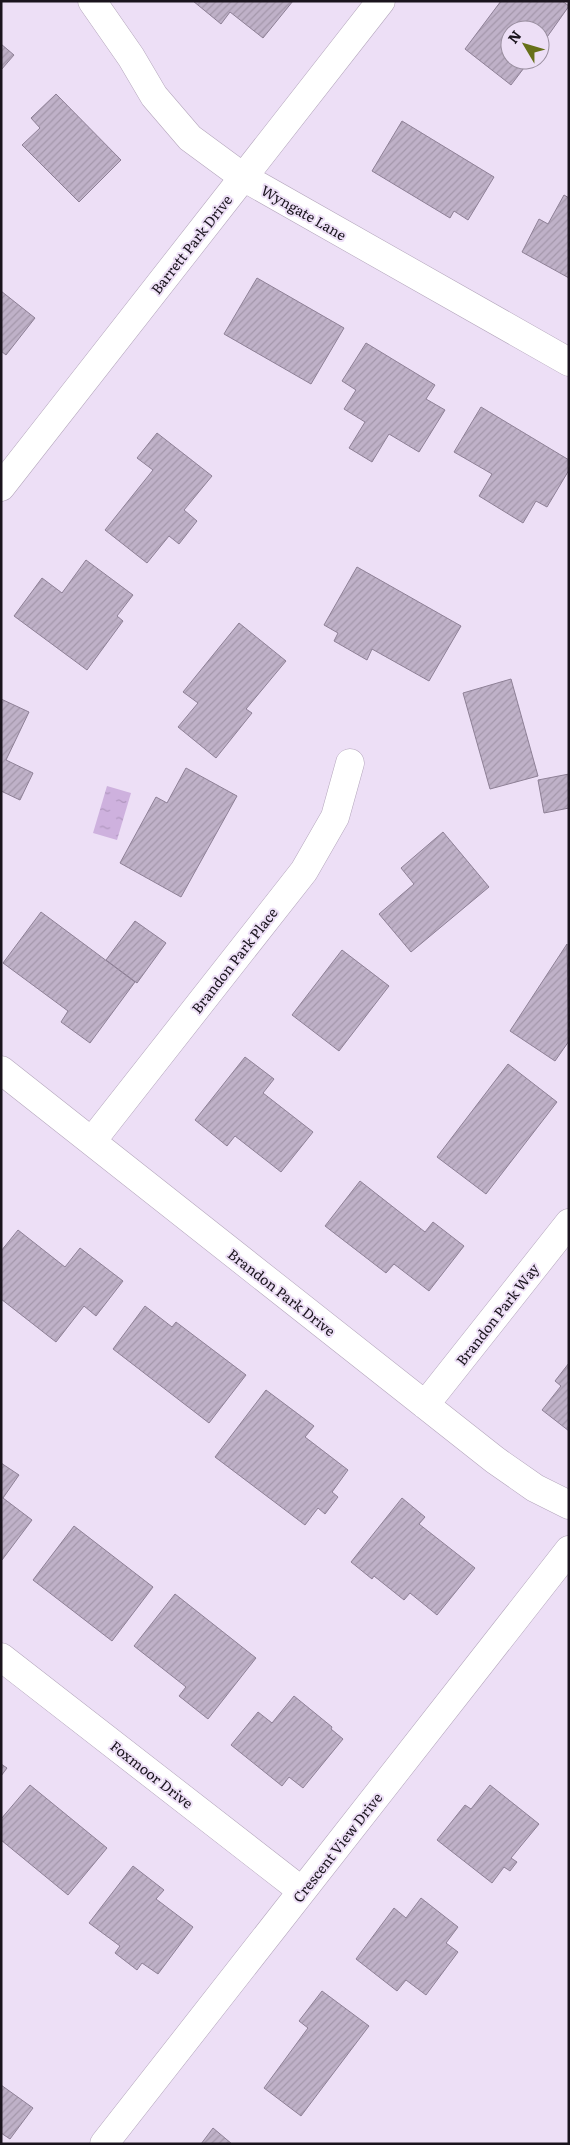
<svg xmlns="http://www.w3.org/2000/svg" width="570" height="2145" viewBox="0 0 570 2145" font-family="Literata,serif">
<defs>
<pattern id="water-ripples" width="26" height="14" patternUnits="userSpaceOnUse" patternTransform="scale(1.25)"><rect width="26" height="14" fill="#ceb1de"/><path d="M2 4q2-2 4 0t4 0M15 11q2-2 4 0t4 0" fill="none" stroke="#b097be"/></pattern>
<pattern id="building-hatch" width="6" height="6" patternUnits="userSpaceOnUse" patternTransform="scale(1.25)"><rect width="6" height="6" fill="#bfb1c8"/><path d="M-1 1l2-2M0 6l6-6M5 7l2-2" fill="none" stroke="#a497ab"/></pattern>
</defs>
<rect width="100%" height="100%" fill="#eddff6"/>
<!-- water -->
<path fill="url(#water-ripples)" d="M107 786 131 793 117 840 93 833Z"/>
<!-- building -->
<path fill="url(#building-hatch)" stroke="#8e8096" d="M193 1H293L263 38 230 12 221 24Z
M501 1H562L569 6 540 47V30H510V60H530L511 85 465 49Z
M1 44 14 55 1 70Z
M56 94 121 160 79 202 22 145 40 128 31 118Z
M402 121 494 177 468 220 454 211 450 218 372 171Z
M564 195 569 198V278L522 252 539 219 548 224Z
M257 278 344 328 311 384 224 334Z
M1 291 35 318 6 355 1 351Z
M366 343 435 385 426 399 445 410 419 452 389 434 372 462 349 448 365 422 344 409 356 390 342 381Z
M481 407 569 460V470L547 507 536 501 523 523 479 496 492 474 454 452Z
M157 433 212 476 184 510 197 521 179 544 169 536 147 563 105 530 153 470 137 458Z
M86 560 133 595 117 616 123 621 87 670 14 616 42 578 62 593Z
M357 567 461 626 429 681 372 649 367 660 334 641 338 633 324 625Z
M239 623 286 661 246 709 252 713 216 758 178 727 198 703 183 692Z
M511 679 538 776 490 789 463 693Z
M1 699 29 712 6 760 33 773 20 800 1 791Z
M186 768 237 796 181 897 120 863 156 797 167 803Z
M569 774V808L544 813 538 780Z
M443 832 489 887 411 952 379 914 414 884 401 868Z
M41 912 135 982 90 1043 61 1022 68 1011 3 963Z
M135 921 166 943 137 983 106 960Z
M567 944 569 1041 555 1061 510 1031Z
M342 950 389 986 339 1051 292 1015Z
M245 1057 274 1079 263 1093 313 1132 281 1172 235 1136 227 1146 195 1120Z
M508 1064 557 1102 486 1194 437 1157Z
M360 1181 425 1232 433 1222 464 1246 429 1291 394 1264 386 1273 325 1226Z
M18 1230 65 1267 80 1248 123 1281 96 1316 84 1306 56 1342 1 1299V1251Z
M145 1306 172 1327 176 1322 246 1375 209 1423 113 1349Z
M569 1363V1431L542 1410 561 1386 555 1381Z
M266 1390 314 1426 305 1437 348 1470 332 1492 338 1497 325 1514 318 1508 305 1525 215 1457Z
M1 1463 19 1475 3 1498 32 1520 2 1560Z
M402 1498 425 1517 419 1524 475 1568 437 1615 410 1593 404 1600 374 1576 372 1579 351 1562Z
M74 1526 153 1587 112 1641 33 1580Z
M175 1594 256 1658 208 1719 179 1696 186 1687 134 1646Z
M294 1696 332 1727 331 1729 343 1739 303 1788 289 1777 282 1786 231 1745 258 1712 272 1723Z
M1 1764 7 1768 1 1776Z
M30 1785 107 1848 68 1895 1 1840V1819Z
M490 1785 539 1824 511 1858 517 1862 510 1871 504 1867 492 1883 437 1840 465 1805 471 1809Z
M133 1866 164 1890 156 1899 193 1927 158 1974 142 1963 137 1970 115 1953 120 1946 89 1923Z
M421 1898 458 1927 446 1943 458 1952 426 1995 406 1980 397 1991 356 1959 394 1908 406 1918Z
M322 1991 369 2026 301 2116 264 2088 308 2028 299 2021Z
M1 2085 33 2108 10 2139 1 2133Z
M213 2128 232 2144H201Z"/>
<g fill="none" stroke-linecap="round" stroke-linejoin="round">
<!-- minor casing -->
<g stroke="#b4a6bc" stroke-width="29">
<path id="minor" d="M92 1 131 57 154 96 190 138 243 177 569 362
M1 487 381 1
M1 1070 495 1460 535 1488 569 1505
M92 1141 304 871 335 817 350 763
M425 1405 569 1223
M1 1657 302 1891
M104 2144 569 1550"/>
</g>
<!-- minor -->
<use href="#minor" stroke="#fff" stroke-width="28"/>
</g>
<g text-anchor="middle" dominant-baseline="central" stroke-width="4" stroke-linejoin="round" paint-order="stroke">
<!-- street labels -->
<g font-size="14" fill="#1a141d" stroke="#eddff6">
<text transform="translate(304 212) rotate(30)">Wyngate Lane</text>
<text transform="translate(191 244) rotate(-52)">Barrett Park Drive</text>
<text transform="translate(234 960) rotate(-52)">Brandon Park Place</text>
<text transform="translate(282 1292) rotate(38)">Brandon Park Drive</text>
<text transform="translate(497 1314) rotate(-52)">Brandon Park Way</text>
<text transform="translate(152 1774) rotate(38)">Foxmoor Drive</text>
<text transform="translate(337 1847) rotate(-52)">Crescent View Drive</text>
</g>
</g>
<!-- border -->
<rect width="570" height="2145" fill="none" stroke="#1a141d" stroke-width="5"/>
<!-- north arrow -->
<g transform="translate(525 45) rotate(308)"><circle r="24" fill="#eddff6" stroke="#998e9f"/>
<path d="M0-4L9 19L0 12L-9 19Z" fill="#677019"/>
<text y="-8" font-size="14" font-weight="bold" text-anchor="middle" fill="#1a141d">N</text>
</g>
</svg>
